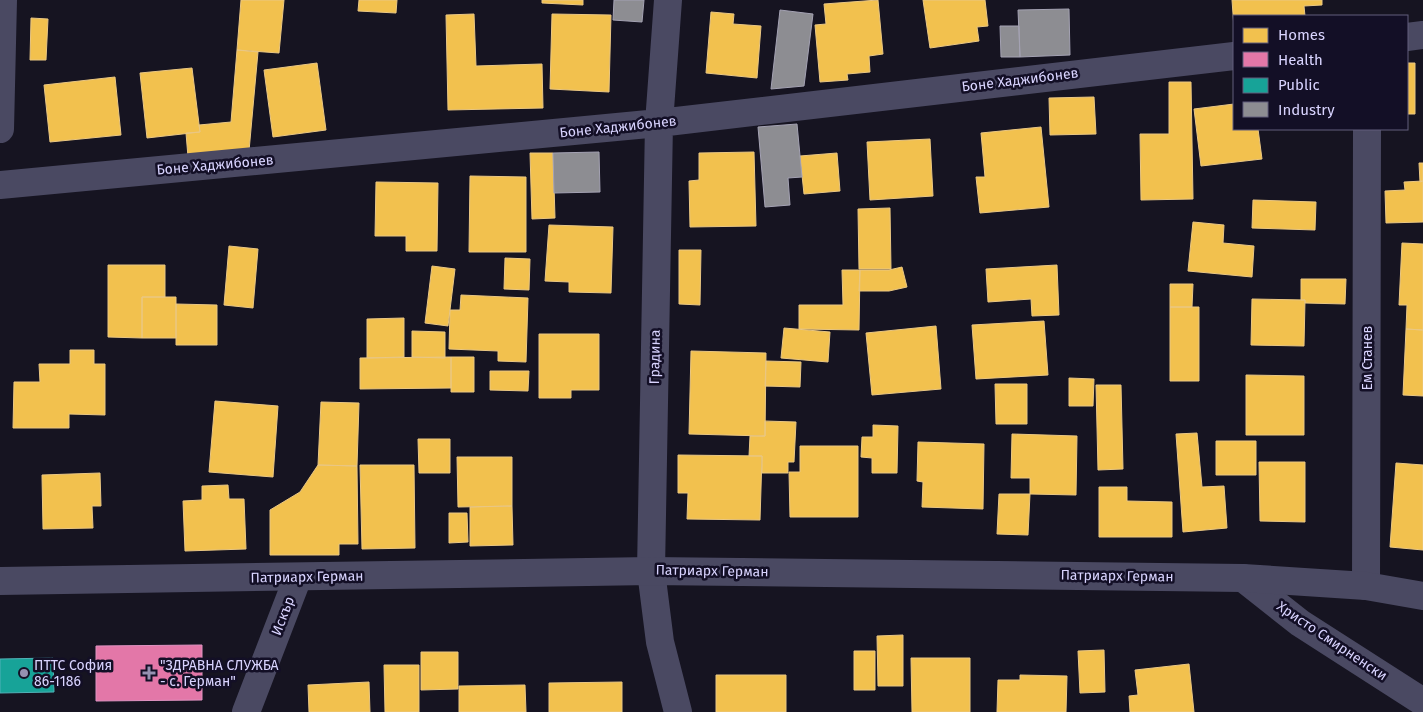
<svg xmlns="http://www.w3.org/2000/svg" width="1423" height="712" viewBox="0 0 1423 712" font-family="'Fira Sans',sans-serif">
<rect width="100%" height="100%" fill="#161421"/>
<!-- homes -->
<path fill="#f2c14e" stroke="#eac783" d="M241 0H284L279 53 237 50Z
M359 0H397L396 13 358 11Z
M542 0H583V5L542 3Z
M878 0 883 54 869 56 870 72 847 74 848 80 820 82 815 25 826 24 824 4Z
M923 0H985L988 26 977 27 979 41 930 48Z
M1232 0H1322V5L1304 6 1305 16H1234V28Z
M711 12 734 14 733 24 761 26 757 78 706 73Z
M474 14 476 66 542 64 543 108 448 110 446 15Z
M552 14 611 15 609 92 550 89Z
M31 18 48 19 46 60H30Z
M237 50 258 52 249 151 188 157 186 133 200 132 199 125 231 122Z
M317 63 326 130 273 137 264 70Z
M1407 63H1415V114H1407Z
M192 68 200 132 147 138 140 73Z
M115 77 121 135 50 142 44 85Z
M1169 82H1191L1193 199 1141 200 1140 134H1169Z
M1094 97 1096 134 1050 135 1049 98Z
M1234 104V129H1258L1262 159 1201 166 1194 109Z
M1041 127 1049 207 980 213 976 177H985L981 133Z
M930 139 933 196 870 200 867 142Z
M754 152 756 226 690 227 689 181 699 180V153Z
M530 153H553L555 218 532 219Z
M837 153 840 191 804 194 800 156Z
M1419 163H1423V181L1420 182Z
M470 176 526 177V252H469Z
M1423 181V222L1386 223 1385 191 1405 190 1404 182Z
M376 182 438 183 437 251H406V236H375Z
M1253 200 1316 202 1315 230 1252 228Z
M890 208 891 269H859L858 209Z
M1193 222 1224 225 1223 243 1254 246 1252 277 1188 271Z
M549 225 613 227 611 293 569 292V282L545 281Z
M1402 243 1423 244V330L1406 329 1407 305H1399Z
M229 246 258 249 253 308 224 305Z
M679 250H701L700 305 679 304Z
M505 258 530 259 529 290 504 289Z
M108 265H165V297H142V338L108 337Z
M1057 265 1059 315 1032 316 1031 299 988 302 986 269Z
M432 266 455 269 448 326 425 323Z
M902 267 907 287 889 291H859L860 270H889Z
M842 270H860L859 330 799 329V305H843Z
M1301 279H1346L1345 304 1305 303V300H1301Z
M1170 284H1193L1192 307H1170Z
M461 295 528 298 526 362 498 361V351L449 349 450 310H460Z
M142 297H176V338H142Z
M1252 299 1305 300 1304 346 1251 345Z
M176 304 217 305V345H176Z
M1170 307H1199V381H1170Z
M404 318V357L367 358V319Z
M1044 321 1048 375 976 379 972 325Z
M936 326 941 389 872 395 866 333Z
M784 328 830 332 828 362 781 358Z
M1406 329 1423 330V396L1403 395Z
M412 331 445 332V358L412 357Z
M539 334H599V390H571V398H539Z
M70 350H94V364H105V415L69 414V428H13L14 382H40L39 364H70Z
M691 351 766 353 765 436 689 434Z
M451 357H474V392H451Z
M451 357V388L360 389V358Z
M766 361 801 362 800 387 765 386Z
M490 371H529L528 391 490 390Z
M1246 375 1304 376V435H1246Z
M1069 378 1094 379 1093 406H1069Z
M995 384H1027V424H996Z
M1096 385H1121L1123 469 1098 470Z
M215 401 278 406 273 477 209 472Z
M321 402 359 403 357 466 318 465Z
M765 421 796 422 794 462H788V473H762V456H749L750 436H765Z
M873 425 898 426 897 473H872V458L861 457 862 437H873Z
M1197 433 1202 487 1224 486 1227 528 1183 532 1176 434Z
M1012 434 1077 436 1076 495 1030 494V478H1011Z
M418 439H450V473H419Z
M1216 441H1256V475H1216Z
M918 442 984 444 983 509 922 507 923 482 917 481Z
M800 446H858V517H790L789 472H800Z
M678 455 762 456 760 520 687 519 688 493H678Z
M457 457H512V506L458 507Z
M1259 462H1305V522L1260 521Z
M1396 463 1423 465V550L1390 547Z
M318 465 357 466 358 544H339V555H270V510L300 492Z
M360 465H414L415 548 362 549Z
M100 473 101 506H92L93 528 43 529 42 475Z
M228 485 229 499H244L246 549 185 551 183 501 202 500V486Z
M1099 487H1127V501L1172 502V537H1099Z
M999 494H1030L1028 535 997 534Z
M512 506 513 545 470 546V507Z
M449 513H467L468 542 449 543Z
M903 635V686H878L877 636Z
M1104 650 1105 692 1080 693 1078 651Z
M854 651H875V690H854Z
M421 652H458V689L421 690Z
M911 658H970V712H912Z
M1189 664 1194 712H1130L1129 696 1138 695 1135 670Z
M384 665H419V712H385Z
M716 675H786V712H716Z
M1020 675 1067 676 1066 712H997L998 680H1020Z
M369 682 370 712H309L308 685Z
M622 682V712H549V683Z
M525 685 526 712H459V686Z"/>
<!-- health -->
<path fill="#e377a8" stroke="#e093c2" d="M202 645V700L96 701V646Z"/>
<!-- public -->
<path fill="#17a398" stroke="#51b2b7" d="M53 658 54 692 0 693V659Z"/>
<!-- industry -->
<path fill="#8d8d92" stroke="#a4a2b3" d="M614 0H644L642 22 613 20Z
M1069 9 1070 55 1020 57 1018 10Z
M780 10 813 14 804 86 771 89Z
M1000 26H1019L1020 57H1001Z
M797 124 802 177 788 178 790 205 765 207 758 127Z
M599 152 600 192 554 193 553 153Z"/>
<g fill="none" stroke-linecap="round" stroke-linejoin="round">
<!-- minor -->
<path stroke="#4a4962" stroke-width="28" d="M668 0 659 123 651 571 660 642 678 712
M1407 37 1423 35
M0 129 3 0
M0 185 659 123 1234 56
M1243 578 1300 623 1423 702
M1366 586 1367 129
M246 712 298 577"/>
<!-- tertiary -->
<path stroke="#4a4962" stroke-width="28" d="M0 581 651 571 1243 578 1366 586 1423 596"/>
</g>
<!-- markers -->
<g fill="#9591b1" stroke="#130f26" stroke-width="2">
<circle cx="24" cy="673" r="5"/>
<path d="M146.5 665.5h5v5h5v5h-5v5h-5v-5h-5v-5h5z"/>
</g>
<g text-anchor="middle" dominant-baseline="central" stroke-width="5" stroke-linejoin="round" paint-order="stroke">
<!-- street labels -->
<g font-size="14" fill="#d9d4ff" stroke="#130f26">
<text transform="translate(1020 80) rotate(-7)">Боне Хаджибонев</text>
<text transform="translate(618 127) rotate(-6)">Боне Хаджибонев</text>
<text transform="translate(215 165) rotate(-5)">Боне Хаджибонев</text>
<text transform="translate(655 357) rotate(-89)">Градина</text>
<text transform="translate(1367 358) rotate(-90)">Ем Станев</text>
<text transform="translate(712 571) rotate(1)">Патриарх Герман</text>
<text transform="translate(1117 576) rotate(1)">Патриарх Герман</text>
<text transform="translate(307 577) rotate(-1)">Патриарх Герман</text>
<text transform="translate(283 616) rotate(-69)">Искър</text>
<text transform="translate(1332 641) rotate(34)">Христо Смирненски</text>
</g>
<!-- poi labels -->
<g font-size="14" fill="#d9d4ff" stroke="#130f26" text-anchor="start">
<text x="34" y="665">ПТТС София<tspan x="34" dy="16">86-1186</tspan></text>
<text x="160" y="665">"ЗДРАВНА СЛУЖБА<tspan x="160" dy="16">- с. Герман"</tspan></text>
</g>
</g>
<!-- legend -->
<rect x="1233" y="15" width="175" height="115" fill="#130f26" stroke="#625e7d"/>
<rect x="1243" y="28" width="25" height="15" fill="#f2c14e" stroke="#625e7d"/>
<text x="1278" y="40" font-size="15" fill="#d9d4ff">Homes</text>
<rect x="1243" y="52" width="25" height="15" fill="#e377a8" stroke="#625e7d"/>
<text x="1278" y="65" font-size="15" fill="#d9d4ff">Health</text>
<rect x="1243" y="78" width="25" height="15" fill="#17a398" stroke="#625e7d"/>
<text x="1278" y="90" font-size="15" fill="#d9d4ff">Public</text>
<rect x="1243" y="102" width="25" height="15" fill="#8d8d92" stroke="#625e7d"/>
<text x="1278" y="115" font-size="15" fill="#d9d4ff">Industry</text>
</svg>
